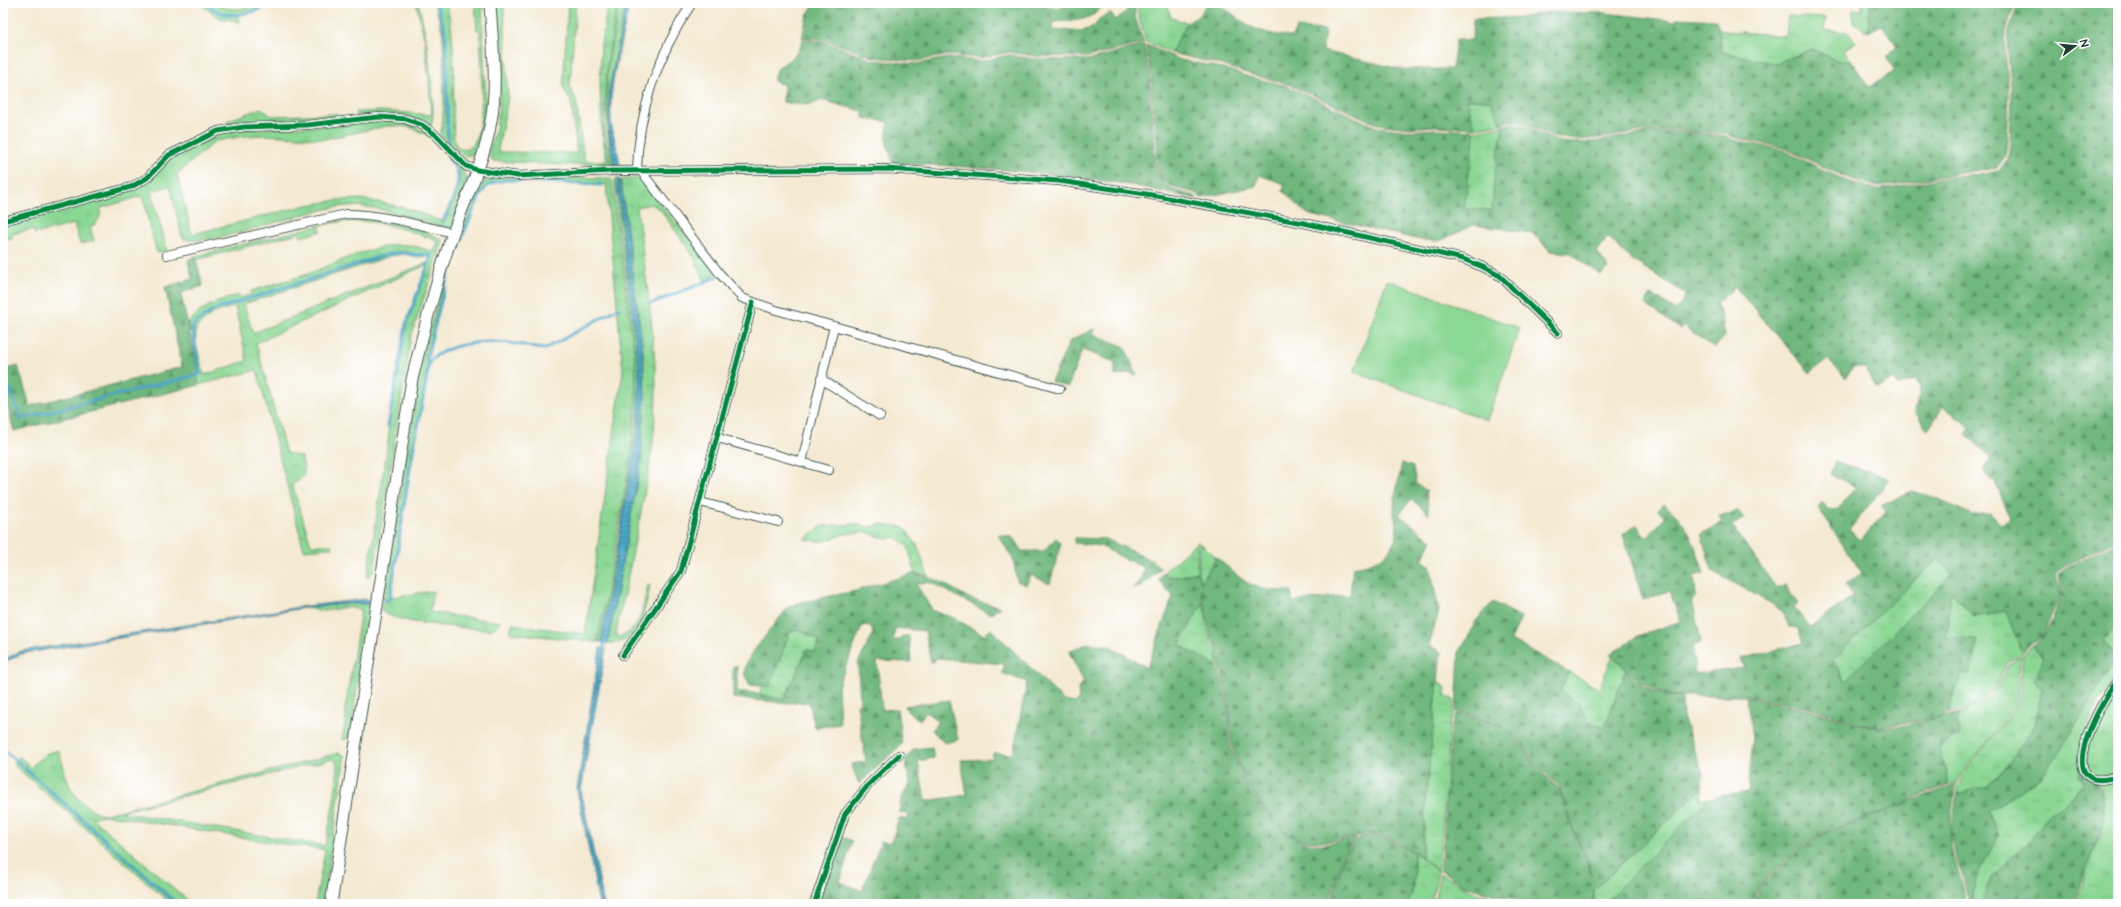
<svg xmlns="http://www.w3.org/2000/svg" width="2121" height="907" viewBox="0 0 2121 907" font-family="'Architects Daughter',sans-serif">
<defs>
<pattern id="grass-tufts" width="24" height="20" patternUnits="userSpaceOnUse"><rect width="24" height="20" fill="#8bd794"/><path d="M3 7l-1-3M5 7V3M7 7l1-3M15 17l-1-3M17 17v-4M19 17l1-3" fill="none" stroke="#78b980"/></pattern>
<pattern id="forest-firs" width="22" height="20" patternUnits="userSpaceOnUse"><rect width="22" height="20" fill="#70b87e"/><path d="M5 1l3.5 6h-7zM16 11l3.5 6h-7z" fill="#5b9768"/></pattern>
<pattern id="water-rules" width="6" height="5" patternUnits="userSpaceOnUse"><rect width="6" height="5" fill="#4ba7c9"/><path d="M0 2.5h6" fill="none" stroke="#3e89a4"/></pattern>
</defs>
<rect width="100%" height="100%" fill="#fff"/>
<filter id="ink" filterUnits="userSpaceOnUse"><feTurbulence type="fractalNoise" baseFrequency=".025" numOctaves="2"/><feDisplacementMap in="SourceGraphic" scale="8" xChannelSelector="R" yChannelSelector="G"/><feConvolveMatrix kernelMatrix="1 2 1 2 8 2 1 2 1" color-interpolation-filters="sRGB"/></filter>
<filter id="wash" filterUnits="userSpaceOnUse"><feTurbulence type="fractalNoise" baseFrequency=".012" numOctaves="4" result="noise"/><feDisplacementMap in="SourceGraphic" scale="16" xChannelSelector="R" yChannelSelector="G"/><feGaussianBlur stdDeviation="0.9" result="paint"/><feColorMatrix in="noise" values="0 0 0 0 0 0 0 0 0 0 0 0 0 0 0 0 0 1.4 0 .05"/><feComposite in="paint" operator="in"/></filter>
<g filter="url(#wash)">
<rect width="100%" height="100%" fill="#f4e9d2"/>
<!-- grass -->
<path fill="url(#grass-tufts)" stroke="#558a64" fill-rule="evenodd" d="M199 3C212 3 216 16 238 15L240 22 220 18Z
M206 3C217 3 224 9 235 9 247 9 258 3 270 3 259 10 236 17 223 13 217 11 212 7 206 3Z
M416 3H418C425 20 438 112 431 126 409 112 381 116 356 116L355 112 382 111 432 115 425 41Z
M433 3H435C454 46 442 95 447 141L440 135C445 125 444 53 443 39 442 26 438 14 433 3Z
M437 3H446C459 47 451 94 454 139L457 147C492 168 480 46 480 31L477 30 475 3H482L486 105 479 141 474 154 464 156 449 143 446 39 444 26Z
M495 3H504L508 97 498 150 500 152 577 153 571 102 563 87 568 3H576L570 87 576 99 584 161H607L602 135 600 87 601 43 608 3H617L607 66 605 110V134L610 164 561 165 492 161C485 150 496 134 497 123 502 83 498 43 495 3Z
M618 3H626L609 91V134L614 165 611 164C607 131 605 100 608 67 611 45 616 24 618 3Z
M1138 3H1166L1171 17 1187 23 1171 53 1146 42 1138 14Z
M1862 3H1870L1868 32 1853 22V9L1862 10Z
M1788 16 1826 18 1824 30 1848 32 1855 42 1844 50 1852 62 1836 60 1812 49 1777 64 1721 52 1718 30 1786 36Z
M1466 99 1491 100 1502 124 1475 128Z
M261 108 271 116 337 114 338 118 245 123 229 127 227 121Z
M374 120C403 121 412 122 435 139L412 128 402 126H387L325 139 267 135 246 136 215 141 177 174 191 231 193 234 307 205 339 200 361 199 403 207 441 221 442 223H444C451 207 468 180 456 164 450 157 445 156 443 147L460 165 467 179 452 227 450 229C417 220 383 206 349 206 326 207 303 215 281 221 266 225 190 249 182 237L170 186 151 191 167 250 157 253 142 196 101 208C101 217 98 223 90 227L94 241 80 244 74 224 35 234 33 229 12 234V238L3 240V223L150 179 176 154 220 134 232 130 344 125Z
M1503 126 1494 179 1492 211 1464 209 1475 131Z
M500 177 611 178 635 361 636 398 632 449 605 605 597 642 510 633 512 624 585 634 623 371 606 184 502 180 491 183 482 190 463 231 450 263 426 356 427 368 389 600 384 599 422 358C436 300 456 243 478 188L485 181Z
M616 178 620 179 617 181V185L639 367V425L601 642H598L619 537 636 425V361L614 182Z
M636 178 642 181 716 272 715 276 704 280 694 257 660 209 651 204 637 207C644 266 654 325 656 384 657 431 648 477 639 522 631 558 625 595 616 632L618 637C641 633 644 603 648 584L650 585C646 609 639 646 608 643L641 460 645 399 644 360 621 180Z
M349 218C369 218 428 227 443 241L411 337 374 571 367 578 389 435 388 426 407 324 428 264 256 343 286 453 302 457V459C305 473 307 477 292 484L311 545H332L333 548 304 550 257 370 199 385 197 376 200 375 193 328 196 323 215 310 389 255 405 253 419 256H430L417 257 403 254 391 256 244 304 253 333 429 262 431 255 416 254 405 251 389 253 214 309 195 323 191 333 188 323C204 305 216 302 239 295L240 298 252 294 251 291 305 275 357 254 391 245H411L434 252 437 244 436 240C394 226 363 214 319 226L321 231 301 237 299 233 196 260 195 256ZM235 306 247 361C232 365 219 371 204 375L196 344V328L212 314Z
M854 524 870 527 881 524 904 527 917 545 928 576 915 573 908 546 895 537 886 539 865 532 844 534 823 542 804 539 823 526Z
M1198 541 1197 572C1187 574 1172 581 1163 573Z
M1200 543 1216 557 1200 583 1198 572Z
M1938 558 1952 574 1846 681 1832 660Z
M433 591 430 612 500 622 499 625 490 630C471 628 390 624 381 610L383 600 389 602 391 597Z
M1951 591 1974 617 2006 611 2022 653 2008 662 1995 688 1988 695 1971 708 1948 713 1961 674 1969 675 1946 638Z
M1203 602 1209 636 1216 650 1218 667 1179 645Z
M342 604H371L349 738 342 740 346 717 345 709 361 610 347 607 324 611 304 608Z
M2118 626V673L2096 706 2081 753 2080 774 2084 783 2061 807 2052 812 2030 839 1993 877 1981 904H1973C1967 886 1990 853 1998 836L1988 812 2040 777 2061 750 2117 655 2112 651 2104 640Z
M800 630 819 640 815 652 807 649 784 700 759 694 762 686H770L790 631Z
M2033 647 2044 659 2034 680 2042 690 2035 725 2005 768 1985 786 1957 794C1965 759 1999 737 2016 706 2023 691 2020 670 2024 654Z
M2022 655C2017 670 2021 690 2014 704 2000 734 1972 753 1958 782L1948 785C1949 770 1938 760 1941 745L1958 736 1959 729 1956 725 1960 713C1973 708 1988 701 1996 689 2008 673 2002 667 2022 655Z
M1612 657 1626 669 1605 728 1589 722 1580 705 1560 691 1569 672 1599 689Z
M1438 681 1446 688 1445 695 1454 700V712L1450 724 1446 790 1438 871 1422 857 1426 795Z
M2118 682V776L2092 777 2083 764 2099 710Z
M59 750C68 783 69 799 102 815L339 753 345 756 323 904H315L325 850 262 841 127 818 102 815 92 818 192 904H179L16 759 20 757 31 767 45 754ZM332 759 335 760C342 770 328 831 325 846L120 812Z
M15 761 175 904H171L13 764Z
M2118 780V904H2077L2087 869 2101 834 2105 803 2100 782Z
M1702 788 1701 800 1709 798 1603 904H1586L1595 900 1594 890Z
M1414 852 1438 872 1431 904H1408L1414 887Z
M1440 874 1478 894 1520 904H1434Z"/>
<!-- forest -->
<path fill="url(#forest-firs)" stroke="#487a59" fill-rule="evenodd" d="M815 3H1027L1061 8 1067 3H1103C1095 23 1070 20 1053 22L1052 30 1082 31 1094 27 1099 19 1111 13 1116 20 1135 3V17L1144 43 1088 57 1034 56 1009 52 981 58 948 55 916 61 873 57 823 39 802 38 807 15Z
M1207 3C1227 6 1230 13 1245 23 1258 32 1276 35 1292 37L1296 28 1325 30 1323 51 1400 69H1452L1456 40H1472L1473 19 1524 17 1550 12 1605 13 1676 21 1677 18 1717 20 1722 52 1777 64 1812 49 1836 60 1852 62 1869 87 1895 71 1886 57 1897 46 1882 25 1868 32 1870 3H2015L2006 30 2005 51 2009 96 2007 142 2005 158 1997 167 1878 187 1845 177 1784 148 1733 137 1727 133 1673 130 1632 132 1608 137 1576 140 1552 137 1520 121H1508L1502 124 1490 100 1467 99 1475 128 1435 126 1409 128 1377 124 1288 84 1253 75 1222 65 1171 53 1187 23 1200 15Z
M2018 3H2118V539L2065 565 2056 572 2059 590 2056 604 2043 635 2022 653 2006 611 1974 617 1951 592 1946 638 1978 640 1969 675 1961 674 1948 713 1935 718 1879 727 1864 725 1818 710 1749 696H1672L1659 692 1640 682 1611 654 1638 636 1681 621 1669 591 1643 600 1623 534 1637 525 1646 538 1665 518 1658 510 1663 504C1689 523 1694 543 1704 573L1694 576 1696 596 1692 600 1701 642 1693 647 1695 674 1744 668 1740 659 1803 643 1798 628 1789 627 1783 612 1774 605 1712 571 1701 534 1722 522 1719 516 1738 511 1744 518 1732 526 1777 589 1785 585 1798 604 1794 608 1810 627 1853 596 1846 584 1862 573 1818 508 1822 502 1829 510 1838 509 1856 487 1830 474 1835 462 1880 474 1889 480 1849 530 1861 540 1886 511 1881 506 1911 491 1934 497 1972 515 1990 513 2001 524 2010 518 1996 484 1983 470 1991 458 1966 434 1971 428 1943 407 1928 430 1915 412 1920 388 1916 380 1899 386 1894 379 1877 388 1864 367H1853L1846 378 1827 359 1810 373 1735 287 1716 304 1722 317 1725 336 1714 348 1684 326 1680 329 1645 304 1651 294 1676 311 1686 294 1629 258 1608 237 1597 252 1609 268 1600 275 1571 253 1550 251 1532 233 1474 225 1439 241 1421 240 1310 215C1296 207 1294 200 1283 191L1285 184 1259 175 1256 186 1201 198 1197 193 1174 188 1162 181 1156 157 1158 147 1152 101V82L1146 45 1181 60 1222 68 1252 78 1287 86 1376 127 1409 131 1435 129 1475 131 1464 209 1492 210 1494 179 1503 126C1523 116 1543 140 1562 142 1587 145 1608 139 1632 135 1660 130 1698 132 1726 136L1733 140 1783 150 1844 180 1877 190 1951 177 1969 176 1999 170 2008 160 2010 142 2012 96 2008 51 2009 30ZM1937 558 1952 574 1845 681 1833 660Z
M803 40 823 41 872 60 916 64 948 58 981 61 1009 55 1033 59 1089 60 1144 45 1150 80V100L1155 145 1154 158 1161 182 1172 190 1195 196 1197 199C1166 193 1136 185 1105 181 1034 171 964 166 893 163L886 140 889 122 863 118V111L821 100C810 108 795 104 783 102L784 85 774 81C773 67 785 64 793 57 798 52 801 46 803 40Z
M195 256 203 286 184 292 181 295 199 374 21 419 12 390 6 386 3 387V370L18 366 30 406 182 367 165 287 192 279 188 260Z
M1095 328 1093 334 1125 347 1137 375 1129 373 1115 376V362L1082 350 1068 387 1051 382 1070 341Z
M197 376 199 385 14 431 3 389 6 388 10 390 20 420Z
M1402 463 1413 467 1416 484 1426 490 1429 514 1411 499 1399 515 1432 540 1422 559 1430 566 1439 611 1429 645 1441 652 1426 795 1422 857C1412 849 1383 833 1370 833 1366 833 1362 836 1358 836 1333 841 1304 848 1282 829 1270 818 1256 795 1245 781L1244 774 1233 751 1230 733 1231 714 1228 699 1218 658V649L1211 636 1201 588 1203 602 1179 645 1218 667 1230 714 1228 733 1231 751 1243 774V781C1264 807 1281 843 1318 844 1331 845 1344 839 1357 838L1343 855 1329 904H828L827 900 819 899 840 836 852 841 840 882 862 891 881 841 891 843 899 818 908 820 909 815 899 812 901 799 910 783 905 759 914 749 932 747 934 758 918 761 925 801 967 795 961 760 993 759V753L1013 754 1027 682 1002 673 1005 664 936 658 934 662H931L925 631 895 628 893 640H900L902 636H909L911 662 877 661 882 710 897 709 902 744 859 784 851 764 866 762 857 704H860L858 663 873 634 871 627 867 625 862 626 838 686 840 724 815 728 809 702 786 703 733 698V666H737V691L759 694 784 700 807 649 815 652 819 640 800 630 790 631 770 687 750 685 745 676V666L752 653 788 607 802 602 855 591 915 573 937 580 971 599 1000 607 990 614 934 584 926 582 916 584 933 611 952 617 984 635 991 629 1064 701 1076 703 1079 698 1078 687 1084 682 1069 652 1088 643 1110 646 1147 668 1173 596 1158 580 1163 573C1172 581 1187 574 1197 572L1201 583 1216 557C1245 582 1251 592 1291 591L1293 602 1350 595 1353 567C1373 564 1389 558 1396 537 1399 529 1394 520 1394 512 1394 497 1399 479 1402 463Z
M998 535C1011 535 1017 538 1021 551H1044L1056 538 1061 543 1050 584 1031 575 1026 585 1017 581 1013 559Z
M1075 538 1106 539 1151 560 1161 568 1142 586 1133 589 1141 578 1144 568 1100 546 1074 543Z
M2118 542V626L2104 640 2112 651 2118 655 2061 750 2040 777 1988 812 1999 836C1990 853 1967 886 1973 904H1969L1963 875 1956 859 1951 832 1957 794 1985 786 2005 768 2035 725 2042 690 2034 680 2043 659 2033 647C2052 629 2064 599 2059 573L2066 567Z
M1493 602 1521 617 1511 640 1569 672 1560 691 1580 705 1589 722 1605 727 1626 669C1638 687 1660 697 1682 697L1683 717 1703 774 1702 788 1594 890V899L1583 904H1534L1481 891 1461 884 1441 871 1452 726 1456 714 1497 724 1522 747 1535 767 1556 786 1563 799 1571 826 1586 859 1591 876 1587 858 1572 826 1558 785 1536 766 1523 746 1497 723 1456 712 1459 651 1471 632 1474 623Z
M1746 697 1818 712 1863 726 1879 728 1902 726 1960 713 1956 725 1960 734 1941 745C1938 760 1949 770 1948 785L1919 796 1899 806 1818 835 1804 844 1761 882 1752 904H1603L1709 798 1748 792 1753 736Z
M949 700 958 740 944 743 932 730 938 721 926 712 920 720 908 712 905 706Z
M2079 764C2085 770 2093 776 2097 782 2119 821 2080 866 2076 904H1981L1993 877 2030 839 2052 812 2061 807 2084 783 2080 775Z
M1957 784C1951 809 1947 835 1954 860 1959 875 1966 887 1964 904H1754L1762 883 1805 845 1819 836Z
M1371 834 1387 839 1414 852V887L1408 904H1331L1344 856 1359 838Z"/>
<!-- pitch -->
<path fill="#8bd794" stroke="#558a64" d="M1387 280 1520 328 1487 420 1354 372Z"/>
<!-- water -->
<path fill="url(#water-rules)" stroke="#35727e" d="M626 3H629C623 41 609 80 611 118 612 134 618 149 620 165H614L609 134V91Z
M620 179 642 344 645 399 641 460 608 643 601 642 639 425V367L617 185V181Z
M366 599 369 600 371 604H342L304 608 21 654 3 663V660L21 651 306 606Z
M600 648 606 649 581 790 604 904H599L577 789Z"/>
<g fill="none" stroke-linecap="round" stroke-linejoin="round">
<!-- stream -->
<path stroke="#4ba7c9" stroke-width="3" d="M205 3C211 7 217 13 225 14 237 17 261 11 271 3
M436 3 444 26 446 39 448 144
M442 223C450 204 470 175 448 159
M650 304 717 277
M428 367 427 356 451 263 479 198 486 187 496 182 508 180 602 185
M3 388 6 387 11 390 20 419 200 374 192 328 195 323 214 310 389 254C402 252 406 254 418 255 423 256 426 253 431 255L429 262 406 324 388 426
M384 600H390L410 468 430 361C450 341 490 340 517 344 526 345 535 349 545 349L619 308
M603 651 605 639
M3 749 177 904"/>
</g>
</g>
<g filter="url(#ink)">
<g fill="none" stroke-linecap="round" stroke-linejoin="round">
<!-- street casing -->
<g stroke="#3f574c" stroke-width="10">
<path id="street" d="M637 171C638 111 659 53 692 3
M641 171 720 274 742 298 776 310 1060 389
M3 221 131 187 147 178 169 155 218 131 244 127 307 125 379 117 406 119 422 125 436 135 466 166 477 170 518 176 612 171 887 169 1059 181 1146 194 1304 223 1463 259 1483 267 1500 276 1558 333
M167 255 346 214C382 214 418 225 453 233
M821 379 880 416
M718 438 829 470
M802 462 834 326
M700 502 778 522
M623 655 681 571 753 302
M2118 680C2105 695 2065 764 2091 778 2099 782 2110 778 2118 777
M814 904 845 814 869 784 899 755"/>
</g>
<!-- secondary casing -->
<g stroke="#3f574c" stroke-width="13">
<path id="secondary" d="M331 904 412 379C424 330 436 281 453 233 466 196 485 160 491 121 498 83 492 41 490 3"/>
</g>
<!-- street -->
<use href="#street" stroke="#fff" stroke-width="8"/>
<!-- secondary -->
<use href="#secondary" stroke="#fff" stroke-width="11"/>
<!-- cycleway casing -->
<g stroke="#fff" stroke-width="8">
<path id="cycleway" d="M3 221 131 187 147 178 169 155 218 131 244 127 307 125 379 117 406 119 422 125 436 135 466 166 477 170 518 176 612 171 887 169 1059 181 1146 194 1304 223 1463 259 1483 267 1500 276 1558 333
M623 655 681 571 753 302
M2118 680C2105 695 2065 764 2091 778 2099 782 2110 778 2118 777
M814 904 845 814 869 784 899 755"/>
</g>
<!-- cycleway -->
<use href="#cycleway" stroke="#00873e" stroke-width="5"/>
</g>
</g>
<!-- margin -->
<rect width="2121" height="907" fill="none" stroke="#fff" stroke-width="16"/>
<!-- north arrow -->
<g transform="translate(2075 46) rotate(74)" stroke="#ffffff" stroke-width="3" paint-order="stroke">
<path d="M0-3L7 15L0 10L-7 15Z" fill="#1f3d34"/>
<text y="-6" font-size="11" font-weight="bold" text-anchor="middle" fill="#1f3d34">N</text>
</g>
</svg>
